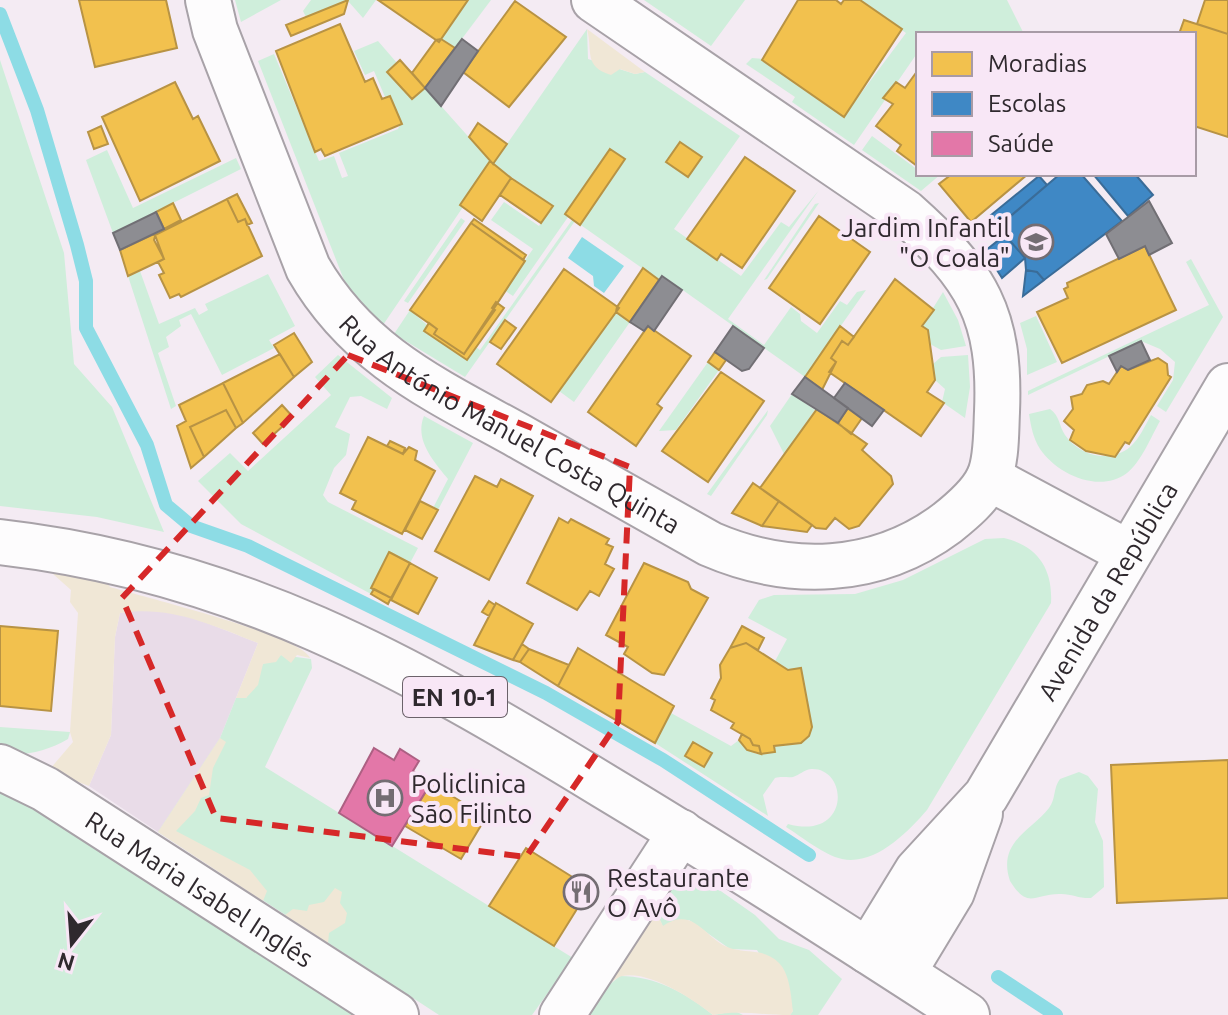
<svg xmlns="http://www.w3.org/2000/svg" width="1228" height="1015" viewBox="0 0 1228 1015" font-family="Ubuntu,sans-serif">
<rect width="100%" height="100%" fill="#f4ebf3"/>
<!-- commercial -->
<path fill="#e9dce8" d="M145 609 187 615 258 643 220 738 158 832 89 786 111 735 115 637 120 613Z"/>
<!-- green -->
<path fill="#cfeedb" d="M235 0H281L241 22Z
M311 0H376L363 18 348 1 306 17 303 11Z
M468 0H491L455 48 441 39Z
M644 0H745L711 46Z
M860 0H1007L1024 34H918V52L854 145 792 102 795 97 746 64 752 58 764 59 844 116 906 33Z
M587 29 588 59 635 74 645 72 740 136 674 229 741 276 781 222 789 227 819 190 728 319 764 345 791 307 800 314 801 321 817 333 840 301 847 305 857 292 866 290 805 377 663 276 659 280 575 221 465 377 394 334 410 310 467 360 476 347 480 350 572 220 568 217 513 296 504 290 533 249 491 220 504 202 539 226 552 206 493 164Z
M378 41 397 63 387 73 412 99 425 88 490 161 460 204 463 207 383 325 361 304 344 280 258 61 274 54 319 161 334 156 342 178 348 176 339 153 398 129 401 123 390 96 385 97 374 71 365 75 354 51Z
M0 60 64 253 74 364 112 407 164 532 97 517 0 506Z
M872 136 918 170V174H941L921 191 862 150Z
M107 150 133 208 236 158 241 169 113 233 86 160Z
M819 203 767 279 764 280 815 204Z
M461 218 465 221 408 303 404 301Z
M1191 259 1223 317 1166 412 1157 406 1173 380 1175 362 1160 349 1141 341 1028 395V391L1209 305 1186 262Z
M140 271 159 324 195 308 199 315 208 310 205 304 268 274 295 326 269 340 274 348 222 375 191 314 179 320 181 326 166 337 169 347 158 353 176 406 171 409 128 276Z
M943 292 958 320 966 346 941 350 930 344 928 330 922 326Z
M616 312 630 322 574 402 559 391Z
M1036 316 1057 362 1027 375V349L1020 323Z
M338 355 392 398 387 409 361 396 350 397 335 427 350 434 346 455 334 468 323 495 328 502 418 548 410 563 389 553 371 587 374 589 371 594 241 524 198 481 230 453 248 471 331 395 315 377Z
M968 355 970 387 965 418 942 402 945 389 935 380 933 364 941 357Z
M708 362 719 370 676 430 659 431Z
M792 394 815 410 784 454 770 426Z
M1050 409C1060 416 1059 426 1065 435 1080 457 1111 463 1130 447 1139 439 1145 426 1151 415L1160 421C1151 437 1141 462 1127 473 1099 494 1057 474 1040 449 1033 438 1031 426 1029 414Z
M768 410 767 415 711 496 707 494Z
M424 416 473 443 438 510 433 508 448 479C434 462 414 440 424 416Z
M1004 538C1037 546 1053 568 1051 603L927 810C908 832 875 866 842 859 824 855 802 837 786 827L788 824C851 841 849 767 811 769 803 770 800 775 793 777 788 778 782 776 775 778L763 795 768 816 655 743 671 713 731 746 739 740 744 743 747 750 757 754 774 752V746C790 744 807 746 812 727L801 668 788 670 774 663 787 639 748 618 759 600 774 595 855 594 903 580 985 539Z
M281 655 311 659 312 668 265 767 573 958 532 1015H439L158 832 220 738 236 698H246L263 664Z
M0 727 70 732 68 739C47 751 24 757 0 753Z
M1079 772 1088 776 1098 789 1095 822 1103 841 1104 887 1091 898C1080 899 1070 893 1059 894 1034 894 1028 910 1010 881 997 842 1031 831 1049 808 1056 799 1053 788 1060 779Z
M0 780 372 1015H0Z
M694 878 715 887 755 915 779 939 809 950 842 979 818 1015H790L793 1011 757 950 730 949 689 920 663 927 654 907 675 882Z
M620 976C655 976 686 993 713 1015L735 1011 743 1015H587L602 991Z"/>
<!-- sand -->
<path fill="#f0e7d6" d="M587 29 645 72 635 74 620 69 611 75C583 66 593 52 587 29Z
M44 566 107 582 110 587C143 597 300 635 310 658L297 655 291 663 281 655 276 662 263 664 258 685 246 698H236L258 643C212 625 170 605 120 613L115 637 111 735 89 786 57 774 44 776 73 742 70 732 78 613 70 602 71 590Z
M220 738 226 742 213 768 209 795 201 798 195 811 176 831 250 870 267 891 263 901 158 832Z
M335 888 342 892 340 903 347 913 345 923 329 933 328 943 285 915 293 909 307 911 309 905 324 902Z
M654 907 663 926C696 904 706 943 733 949 750 953 765 949 779 963 790 974 791 996 793 1011L790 1015C764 1015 738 1010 713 1015 693 999 649 970 622 976 615 978 608 986 602 991Z"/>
<!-- water -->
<path fill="#8ddce5" d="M582 237 624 266 604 293 594 286 593 276 568 258Z"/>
<!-- homes -->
<path fill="#f2c14e" stroke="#b89344" stroke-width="2" d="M79 0H166L177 48 95 67Z
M348 0 344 14 291 36 286 25Z
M378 0H468L439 42Z
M798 0H836L841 4 844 0H860L902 29 844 117 762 60Z
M1205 0H1228V34L1197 24Z
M515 1 566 37 509 107 463 72Z
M1184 20 1228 34V137L1194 126V34H1179Z
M340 24 365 82 373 78 382 99 390 96 402 124 325 156 321 149 315 152 276 51Z
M441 39 455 48 425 88 412 73 436 40Z
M400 60 425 88 412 99 387 72Z
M918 70V165L917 166 897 151 901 145 876 126 893 104 883 98 896 82 905 88Z
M175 82 193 119 198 116 220 161 140 201 102 117Z
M478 123 507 144 493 164 469 137Z
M101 126 108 144 94 149 88 132Z
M680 142 702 157 688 177 666 162Z
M610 149 625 159 580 225 565 214Z
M745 157 795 191 742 268 721 254 717 260 687 239Z
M490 161 511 178 482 221 460 205Z
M952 174H1028L971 222 939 184Z
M511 178 553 206 541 223 500 195Z
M237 194 252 223 247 225 245 219 238 222 227 199Z
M227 199 238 222 245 219 262 256 181 297 179 294 170 298 159 275 164 273 158 262 164 259 155 235Z
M173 203 181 220 164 229 156 212Z
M819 216 870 252 820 324 769 288Z
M474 219 526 255 523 260 471 223Z
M471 223 525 261 464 354 434 334 437 329 410 310Z
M156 233 154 240 164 259 128 276 120 250Z
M1145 246 1176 310 1062 363 1037 312 1068 298 1064 289 1068 287 1067 283Z
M643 268 659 280 630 322 616 312 617 307Z
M564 269 619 308 551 402 497 364Z
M895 279 934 310 922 326 928 330 935 380 927 392 944 403 921 436 829 372 836 362 831 358 842 341 848 345Z
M496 302 504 308 467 360 424 331 429 323 437 329 434 334 464 354 495 310 492 308Z
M505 320 516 328 501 349 490 342Z
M648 326 691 356 657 404 662 408 636 446 588 412Z
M840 326 854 337 848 345 842 341 831 358 836 362 822 390 805 377Z
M294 333 312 362 294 377 274 345Z
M715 352 726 360 719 370 708 362Z
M280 354 294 377 243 423 223 383Z
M1158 358 1167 364 1168 375 1171 377 1129 444 1125 442 1115 457 1086 451 1070 440 1074 430 1064 421 1073 409 1071 397 1082 394 1087 385 1103 381 1109 384 1121 366 1128 370Z
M721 372 764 401 708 482 662 451Z
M223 383 243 423 236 428 226 410 190 427 204 457 191 468 177 426 186 421 179 405Z
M282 405 293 417 263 444 253 433Z
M848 408 862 418 851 434 838 423Z
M817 409 867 444 862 450 891 476 893 484 859 526 849 529 835 518 826 529 816 528 760 488Z
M226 410 236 428 204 457 190 427Z
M368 437 403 454 409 447 417 451 415 460 435 471 402 534 352 509 356 501 340 493Z
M390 441 405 448 403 454 387 446Z
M475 476 497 487 501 479 533 496 489 580 435 551Z
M753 483 779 501 762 526 732 513Z
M420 501 438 510 422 539 405 530Z
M779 501 812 525 807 532 762 526Z
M559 518 568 523 571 519 609 539 606 544 613 547 605 564 614 569 599 596 590 591 577 610 527 583Z
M389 552 410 563 391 598 371 588Z
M410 563 437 578 418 614 391 600Z
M644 563 688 582 691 589 708 598 664 675 652 673 624 654 628 647 606 635Z
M374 589 391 598 388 604 371 594Z
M489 601 495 605 489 616 482 612Z
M496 603 533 624 513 660 474 645Z
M0 626 58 631 51 711 0 706Z
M742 626 764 638 758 650 746 643 730 648Z
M746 643 788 670 801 668 812 727 809 736 801 743 774 746 775 752 761 754 759 746 753 745 750 739 731 728 734 723 711 710 715 700 711 698 721 678 720 665 730 648Z
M522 644 529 649 520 662 513 660Z
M578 648 674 706 655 743 558 686Z
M529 649 569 665 558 686 520 662Z
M742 734 750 739 753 745 759 746 761 754 747 750 739 740Z
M693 742 712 753 704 767 685 756Z
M1228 760V898L1117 903 1111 765Z
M431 783 486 817 461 859 405 826Z
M526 848 590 888 554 946 489 906Z"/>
<!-- schools -->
<path fill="#3f88c5" stroke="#3a6c98" stroke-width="2" d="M1060 174H1081L1122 221 1044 280 1037 272 1026 270 1025 258 998 227Z
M1093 174H1135L1153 195 1128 216Z
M1039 176 1047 185 1000 225 991 215Z
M1005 235 1025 258 1002 278 985 251Z
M1026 270 1037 272 1044 280 1023 296Z"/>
<!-- health -->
<path fill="#e377a8" stroke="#ad6083" stroke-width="2" d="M374 748 394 760 400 749 419 761 413 771 431 783 392 846 339 813Z"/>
<!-- industry -->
<path fill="#8d8d92" stroke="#716f74" stroke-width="2" d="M462 39 478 51 441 106 425 88Z
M1149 201 1172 243 1149 255 1145 246 1119 259 1106 234Z
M156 212 164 229 120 250 113 233Z
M662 276 682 290 654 331 648 326 644 331 630 322Z
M733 326 764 348 749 369 742 371 715 352Z
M1141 341 1150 360 1128 370 1121 366 1117 372 1109 356Z
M805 377 848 408 838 423 792 394Z
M845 383 884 410 872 426 834 398Z"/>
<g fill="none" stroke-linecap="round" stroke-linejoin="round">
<!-- stream -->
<path stroke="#8ddce5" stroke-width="14" d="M0 14 37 110 77 245 86 281V328L147 445 166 505 191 526 248 546 546 693 663 760 809 855
M998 977 1056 1015"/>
<!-- minor casing -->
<g stroke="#a8a2a8" stroke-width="48">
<g id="minor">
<path id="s1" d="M208 0 215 30 308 268C359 357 438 391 524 439 586 474 648 509 710 544 789 578 876 576 947 523 962 511 980 496 988 479 997 462 996 431 997 412 1001 315 977 276 905 212L594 0"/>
<path d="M989 478 1127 552"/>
<path id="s2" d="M0 767 45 789 396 1015"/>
<path d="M562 1015 681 832"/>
</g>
</g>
<!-- tertiary casing -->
<g stroke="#a8a2a8" stroke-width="48">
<g id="tertiary">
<path id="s3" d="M868 951 917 871 986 796 1228 386"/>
<path d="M903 973 952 892 980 814"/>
</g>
</g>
<!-- primary casing -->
<g stroke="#a8a2a8" stroke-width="48">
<path id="primary" d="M0 542C236 569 406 665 604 786 727 860 847 937 967 1015"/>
</g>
<!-- minor -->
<use href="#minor" stroke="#fdfcfd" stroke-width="44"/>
<!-- tertiary -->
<use href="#tertiary" stroke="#fdfcfd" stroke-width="44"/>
<!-- primary -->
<use href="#primary" stroke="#fdfcfd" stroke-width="44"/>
</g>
<!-- marked area -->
<path fill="none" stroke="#d62828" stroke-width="6" stroke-dasharray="16 10" stroke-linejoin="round" d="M348 355 630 467 618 722 526 857 216 818 122 598Z"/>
<!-- icons -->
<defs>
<g id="school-ring" transform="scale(1.8)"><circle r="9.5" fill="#f8e7f6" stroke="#746d73" stroke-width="1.5"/><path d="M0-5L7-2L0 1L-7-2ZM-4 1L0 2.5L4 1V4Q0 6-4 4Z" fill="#746d73"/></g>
<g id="hospital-ring" transform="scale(1.8)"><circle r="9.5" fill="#f8e7f6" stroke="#746d73" stroke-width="1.5"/><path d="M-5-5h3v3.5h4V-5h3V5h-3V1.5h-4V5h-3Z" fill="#746d73"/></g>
<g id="restaurant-ring" transform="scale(1.8)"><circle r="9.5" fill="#f8e7f6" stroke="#746d73" stroke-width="1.5"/><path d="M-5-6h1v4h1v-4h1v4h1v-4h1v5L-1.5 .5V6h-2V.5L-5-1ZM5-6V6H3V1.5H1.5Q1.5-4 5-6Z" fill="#746d73"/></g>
</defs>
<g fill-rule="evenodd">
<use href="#school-ring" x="1036" y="242"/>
<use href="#hospital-ring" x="385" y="798"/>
<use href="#restaurant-ring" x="581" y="892"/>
</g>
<g text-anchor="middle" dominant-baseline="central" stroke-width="8" stroke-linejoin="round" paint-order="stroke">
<!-- shield labels -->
<rect fill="#f8e7f6" stroke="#6b626a" stroke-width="2" x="403" y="677" width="104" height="40" rx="6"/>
<g font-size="24" font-weight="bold" fill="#2f292e">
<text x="455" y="697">EN 10-1</text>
</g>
<!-- poi labels -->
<g font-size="26" fill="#2f292e" stroke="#f8e7f6" text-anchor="start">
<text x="1010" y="227" text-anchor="end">Jardim Infantil<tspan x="1010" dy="30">"O Coala"</tspan></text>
<text x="411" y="783">Policlinica<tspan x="411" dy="30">São Filinto</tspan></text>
<text x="607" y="877">Restaurante<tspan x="607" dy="30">O Avô</tspan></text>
</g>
<!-- street labels -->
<g font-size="26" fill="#2f292e" stroke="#f8e7f6">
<text stroke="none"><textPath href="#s1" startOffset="546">Rua António Manuel Costa Quinta</textPath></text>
<text stroke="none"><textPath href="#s3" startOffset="434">Avenida da República</textPath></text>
<text stroke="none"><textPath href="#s2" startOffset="234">Rua Maria Isabel Inglês</textPath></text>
</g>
</g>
<!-- legend -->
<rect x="916" y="32" width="280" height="144" fill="#f8e7f6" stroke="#a89ba6" stroke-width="2"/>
<rect x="932" y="52" width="40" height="24" fill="#f2c14e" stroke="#a89ba6" stroke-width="2"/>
<text x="988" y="72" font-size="24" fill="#2f292e">Moradias</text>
<rect x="932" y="92" width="40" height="24" fill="#3f88c5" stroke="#a89ba6" stroke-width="2"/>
<text x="988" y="112" font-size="24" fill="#2f292e">Escolas</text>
<rect x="932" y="132" width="40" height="24" fill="#e377a8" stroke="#a89ba6" stroke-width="2"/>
<text x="988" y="152" font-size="24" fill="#2f292e">Saúde</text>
<!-- north arrow -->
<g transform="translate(72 943) rotate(197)" stroke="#f8e7f6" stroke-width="6" paint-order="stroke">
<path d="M0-6L14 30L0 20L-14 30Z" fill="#2f292e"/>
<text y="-12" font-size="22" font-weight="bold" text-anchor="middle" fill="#2f292e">N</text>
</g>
</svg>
